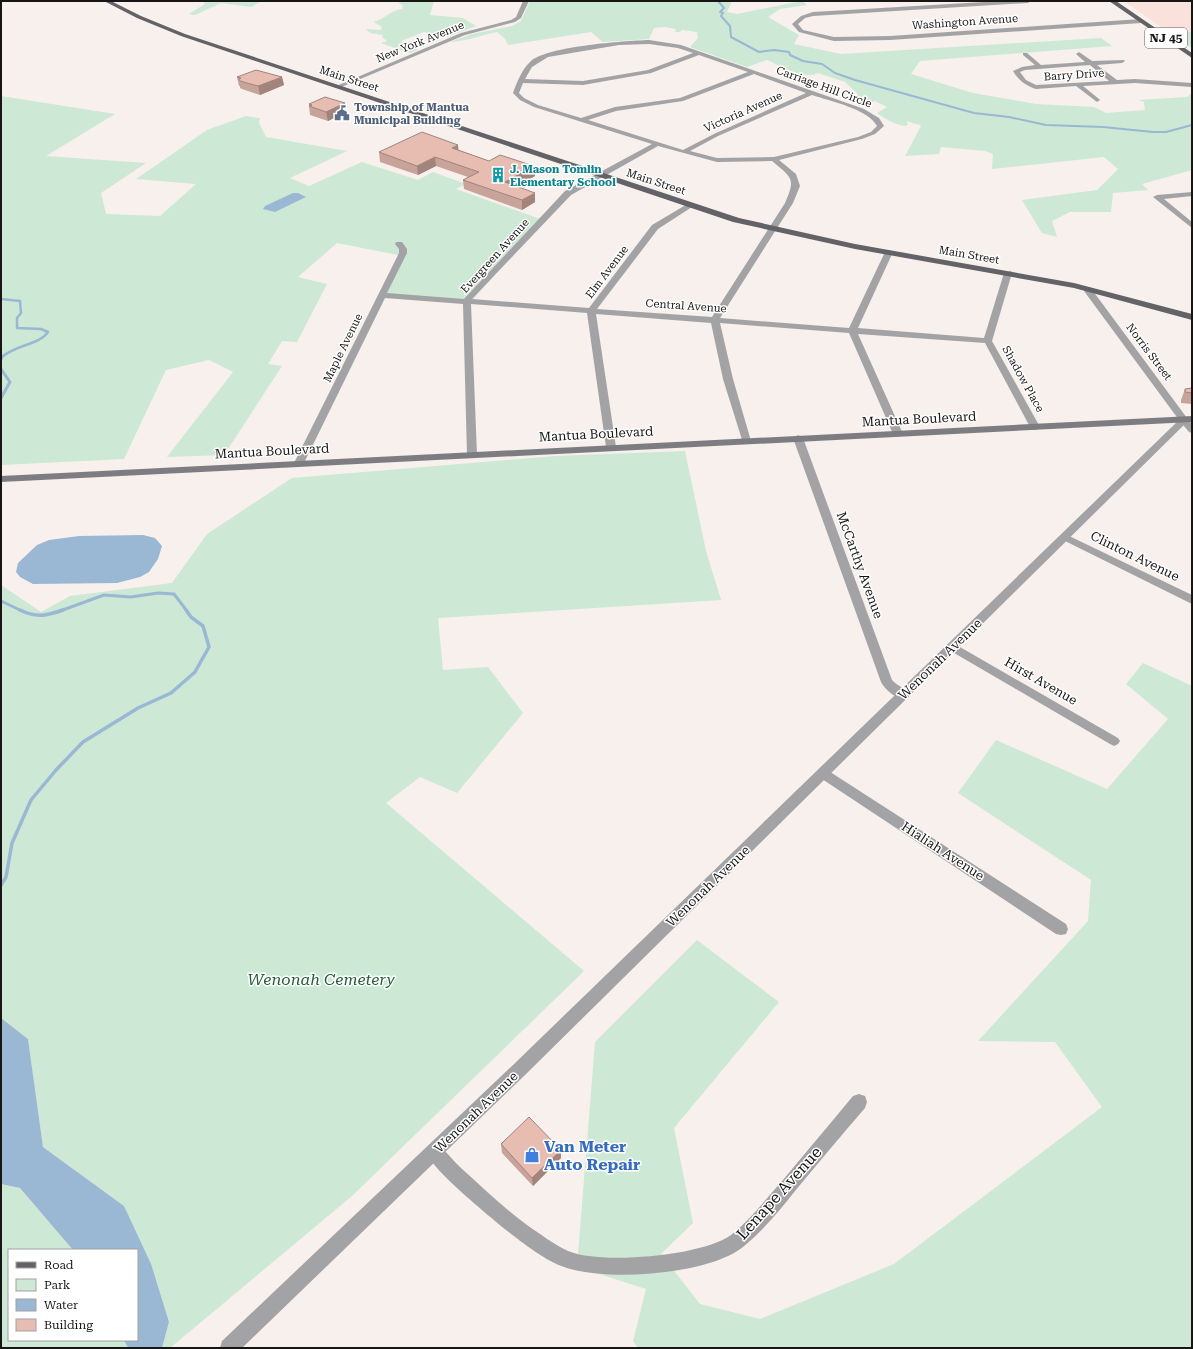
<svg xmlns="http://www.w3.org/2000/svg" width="1193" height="1349" viewBox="0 0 1193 1349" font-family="'Roboto Serif',serif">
<rect width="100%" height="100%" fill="#f7f0ec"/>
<!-- commercial -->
<path fill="#fbe1dc" d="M1124 1H1192V32L1171 34Z"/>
<!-- green -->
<path fill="#cde8d5" d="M203 1H262L251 7 221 3 195 15 189 14 205 4Z
M397 1H434L430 15 463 18 476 26 444 38 424 32 401 41 418 50 409 53 381 43 387 41 382 37 383 35 370 33 366 29 381 30 382 27 374 22C386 18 391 10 402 9L403 6Z
M530 1H732L727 12 737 14 802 1 807 5 780 9 768 17 799 35 794 44 841 54 1101 38 1112 46 920 61 911 74 973 93 1036 104 1094 107 1106 113 1145 110 1144 102 1138 100 1187 97 1192 93V170L1142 184 1148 190 1113 193 1111 212H1070L1052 221 1057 237 1042 233 1022 200 1097 190 1118 169 1104 157 992 169 993 154 985 151 941 147 939 154 905 156 921 126 920 125 906 121 908 124 906 126C896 125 885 119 877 113L887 107 875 101 868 104 854 98 858 94 845 82 818 73C802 80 783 67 767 60L747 67 690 47 698 38 697 32 682 30 680 32H675L676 29 665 27 654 28 649 39 603 42 591 32 508 45 505 39 497 32C483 35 462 42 450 42L472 34 512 26 521 21Z
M1192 32V48L1171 34Z
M1 96 115 114 46 156 146 163 101 193 106 214 160 216 196 184 136 179 207 130 246 116 260 118 259 123 266 137 347 151 290 178 309 186 362 162 418 180 433 172 466 184 456 189 543 220 471 302 386 294 403 256 337 243 298 277 327 284 297 342 282 341 268 364 282 366 224 455 167 457 233 372 209 360 166 370 124 459 1 465Z
M685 451 706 551 721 600 438 618 443 670 488 667 523 713 457 793 420 777 386 803 584 971 352 1196 170 1348H162L169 1322 124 1206 43 1147 28 1039 1 1018V585L41 612 70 596 172 583 207 534 292 478 556 456Z
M1143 663 1192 686V1348H638L633 1341 646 1289 577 1267 595 1042 697 940 779 1002 674 1128 693 1223 661 1254 700 1304 760 1319 894 1264 1102 1107 1055 1042 978 1041 1088 921 1091 880 958 793 996 740 1107 789 1168 719 1126 684Z
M1 1184 20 1188 73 1250H9V1340H124L128 1348H1Z"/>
<!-- water -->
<path fill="#9ab8d3" d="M293 193H298L306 197 275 212 263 209 265 206Z
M143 535 155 538 162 546 158 559 149 572 140 577 117 583 33 584 20 577 16 572 18 563 37 545 49 540 79 536Z
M1 1018 28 1039 43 1147 124 1206 151 1264 169 1322 162 1348H128L124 1340H137V1250H73L20 1188 1 1184Z"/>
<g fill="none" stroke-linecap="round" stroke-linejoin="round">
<!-- stream-far3 -->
<path stroke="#9ab8d3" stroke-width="2" d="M718 1 724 8 720 12 723 13 721 16 730 26 731 37 759 52 774 50 789 52 790 55 803 61 822 64 835 73 855 80 974 113 1009 117 1046 125 1103 127 1153 132H1166L1192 125"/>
<!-- stream-far2 -->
<path stroke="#9ab8d3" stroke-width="2.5" d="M1 299 20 301 21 313 17 318V328L41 329 48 332C39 345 15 345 2 357"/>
<!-- stream-far1 -->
<path stroke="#9ab8d3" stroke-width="3" d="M1 359 2 356
M1 369 10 382 1 398
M1 601 22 611
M60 611 104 595 131 597 158 593 174 594 187 611"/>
<!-- stream -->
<path stroke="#9ab8d3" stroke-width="3.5" d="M20 610C36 618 46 616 63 610
M1 885 6 877 12 843 31 800 56 770 83 742 138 708 171 693 195 672 209 647 203 626 191 617 186 610"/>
<!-- minor -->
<path fill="#a3a3a6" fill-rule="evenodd" d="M523 1H529L521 18 515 22 465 35 339 88 334 87 461 33 511 20 516 17Z
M1001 1H1031L1028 3 813 16 805 18 798 24 803 30 834 37 890 36 1141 19 1144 21 1141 23 890 40 834 41 799 32 792 24 801 16 813 12Z
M649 40 681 45 864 109 879 118 884 126 875 134 862 139 779 160 796 174 800 186 793 203 720 318 849 328 885 252 889 250 893 252 858 328 984 338 1004 273 1011 271 1012 273 992 341 1040 427 1038 429 1035 430 1030 427 985 343 858 334 903 434 898 437 893 434 849 333 720 323 733 379 751 441 746 444 743 443 723 379 711 323 596 314 616 447 611 450 606 447 587 313 471 304 477 455 472 458 467 455 463 304 385 298 304 463 299 466 295 465 294 463 399 253V249L395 244 396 242H402L407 249V253L387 293 464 299 565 191 652 144 534 107 520 100 513 93C517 82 522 69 531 61 549 46 624 41 649 40ZM649 44 678 48 693 53 648 70 583 81 525 79 532 67 548 57 619 45ZM699 55 748 72 680 98 615 107 581 118 538 105 524 98 519 93 523 83 583 85 651 73ZM754 74 806 93 714 134 683 150 588 120 616 111 683 101ZM812 95C830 101 868 109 877 126L871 132 858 137 774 157 717 158 690 151 718 136ZM658 146 717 162 772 161C792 178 796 178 785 203L712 317 597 309 658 229 692 207V203H689L652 225 589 308 472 299 571 195Z
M1079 52 1092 61 1124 60 1125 61 1122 63 1097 65 1117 80 1135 79 1192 83V87L1135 83 1083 86 1099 99 1100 100 1097 102 1076 86 1036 89C1026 86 1018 80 1013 71L1022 67 1035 65 1023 55V53H1027L1041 65 1085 62 1076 54ZM1090 65 1109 81 1036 85 1026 80 1020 72 1025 70Z
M1192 192V196L1164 199 1192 222V228L1153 197 1157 195Z
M1184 417C1192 419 1192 426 1192 433L1189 432 1179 420Z
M798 435 803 438 892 680C897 686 906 688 910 695L908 698C898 701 886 691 881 682L793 438Z
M1065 534 1192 595V604L1061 539 1060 537 1061 535Z
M953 643 1118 738 1120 741 1118 744 1114 746 1110 744 949 650 947 647 949 644Z
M824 768 1066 924 1068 929 1066 934 1061 935 1056 934 819 777 818 773 819 769Z
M859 1094 865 1096 867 1102 865 1108C841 1136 818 1163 795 1191 779 1211 763 1231 743 1247 708 1275 605 1282 564 1267 547 1262 520 1241 506 1230 487 1214 434 1172 426 1152L428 1146 434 1144C445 1148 452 1160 461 1168 482 1187 504 1208 527 1225 540 1234 555 1245 568 1251 600 1265 703 1256 731 1235 751 1219 766 1199 783 1180 806 1152 830 1124 853 1096Z"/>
<!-- tertiary -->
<path fill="#a3a3a6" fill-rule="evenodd" d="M1084 287H1090L1187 418V422L525 1075 242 1348H220L222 1341 513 1065 1179 420 1084 291Z"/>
<!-- secondary -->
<path fill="#7d7d81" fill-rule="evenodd" d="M1192 416V422L1 482V476Z"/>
<!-- primary -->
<path fill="#636367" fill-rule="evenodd" d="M104 1H111L141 16 185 34 739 218 855 244 1074 283 1192 314V320L1074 288 855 249 733 222 181 36 137 18Z
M1109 1H1116L1192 53V58Z"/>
</g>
<!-- wall -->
<path fill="#c7a399" d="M237 77H282L284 85 260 95 242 89 240 88V86H239Z
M345 103 346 112 328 121 310 115 309 106H310L309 104Z
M459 150 489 161 534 166 535 176 516 186 535 202 522 210 464 189 463 180 468 177 436 166 418 175 380 162 379 152Z
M1192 388V404L1181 403V400L1185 389Z
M501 1144 561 1158 533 1186 502 1153Z"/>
<!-- shaded-wall -->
<path fill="#a2847d" d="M282 77 284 85 260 95 258 86Z
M345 103 346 112 328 121 326 112Z
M458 145 459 154 452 148Z
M435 157 436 166 418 175 417 166Z
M534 166 535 176 506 192 505 182Z
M535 193V202L522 210V200Z
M561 1150V1158L533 1186 532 1178Z"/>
<!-- building -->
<path fill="#e7bdb2" stroke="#a2847d" d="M256 70 282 77 258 86 240 81 239 79 241 78 237 77Z
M325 97 345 103 326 112 309 106 312 105 309 104Z
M422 132 458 145 452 148 489 161 500 155 534 166 505 182 535 193 522 200 463 180 479 172 435 157 417 166 379 152Z
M1192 388V393L1185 392V389Z
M529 1117 561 1150 532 1178 501 1144Z"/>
<!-- icons -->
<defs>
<g id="civic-bare" transform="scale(1.2)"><path d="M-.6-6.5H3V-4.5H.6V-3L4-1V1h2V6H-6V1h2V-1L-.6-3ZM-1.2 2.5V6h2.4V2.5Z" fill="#5c6f8a" stroke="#fff" stroke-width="2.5" paint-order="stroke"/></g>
<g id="building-bare" transform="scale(1.2)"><path d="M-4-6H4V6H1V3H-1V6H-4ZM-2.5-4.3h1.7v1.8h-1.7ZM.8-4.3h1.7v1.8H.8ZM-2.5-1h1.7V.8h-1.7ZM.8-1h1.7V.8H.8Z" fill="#0f9aa8" stroke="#fff" stroke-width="2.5" paint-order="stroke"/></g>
<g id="shop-bare" transform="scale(1.2)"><path d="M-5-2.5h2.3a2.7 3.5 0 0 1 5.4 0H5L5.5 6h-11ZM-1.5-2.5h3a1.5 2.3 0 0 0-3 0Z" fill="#3f7fe0" stroke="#fff" stroke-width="2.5" paint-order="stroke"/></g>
</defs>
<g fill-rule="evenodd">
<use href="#civic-bare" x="342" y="113"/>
<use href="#building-bare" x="498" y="175"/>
<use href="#shop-bare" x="532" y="1155"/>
</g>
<g text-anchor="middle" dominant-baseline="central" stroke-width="3" stroke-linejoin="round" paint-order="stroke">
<!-- far-street labels -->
<g font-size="11" fill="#181615" stroke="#fff">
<text transform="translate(965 22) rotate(-4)">Washington Avenue</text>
<text transform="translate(420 42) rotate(-22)">New York Avenue</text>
<text transform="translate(1074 75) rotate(-4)">Barry Drive</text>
<text transform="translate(349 79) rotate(18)">Main Street</text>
<text transform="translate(824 87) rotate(20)">Carriage Hill Circle</text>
<text transform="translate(743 112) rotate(-24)">Victoria Avenue</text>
<text transform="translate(656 182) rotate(18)">Main Street</text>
<text transform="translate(969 255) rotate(10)">Main Street</text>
<text transform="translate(495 256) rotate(-48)">Evergreen Avenue</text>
<text transform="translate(607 272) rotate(-53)">Elm Avenue</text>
<text transform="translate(686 306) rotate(4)">Central Avenue</text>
<text transform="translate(343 348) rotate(-64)">Maple Avenue</text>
<text transform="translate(1149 352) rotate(53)">Norris Street</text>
<text transform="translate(1023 379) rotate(61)">Shadow Place</text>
</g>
<!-- far-service labels -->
<g font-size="11" font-weight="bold" fill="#4e5e75" stroke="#fff" text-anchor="start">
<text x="354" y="107">Township of Mantua<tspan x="354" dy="13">Municipal Building</tspan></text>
</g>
<!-- far-culture labels -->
<g font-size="11" font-weight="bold" fill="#0d838f" stroke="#fff" text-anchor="start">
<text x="510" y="169">J. Mason Tomlin<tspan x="510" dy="13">Elementary School</tspan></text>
</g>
<!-- shield labels -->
<rect fill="#fff" stroke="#5d5c5b" stroke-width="1" x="1145" y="28" width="42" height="20" rx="3"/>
<g font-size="12" font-weight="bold" fill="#181615">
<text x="1166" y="38">NJ 45</text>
</g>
<!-- street labels -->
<g font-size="13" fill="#181615" stroke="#fff">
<text transform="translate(919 419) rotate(-3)">Mantua Boulevard</text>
<text transform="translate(596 434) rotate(-3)">Mantua Boulevard</text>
<text transform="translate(272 451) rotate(-3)">Mantua Boulevard</text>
<text transform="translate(1135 556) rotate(26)">Clinton Avenue</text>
<text transform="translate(860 565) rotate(70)">McCarthy Avenue</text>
<text transform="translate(940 659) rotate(-44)">Wenonah Avenue</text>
<text transform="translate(1041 681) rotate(30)">Hirst Avenue</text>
<text transform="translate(943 851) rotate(33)">Hialiah Avenue</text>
<text transform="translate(708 886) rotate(-44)">Wenonah Avenue</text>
<text transform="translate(476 1112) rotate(-44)">Wenonah Avenue</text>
</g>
<!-- near-park labels -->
<g font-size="16" font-style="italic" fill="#235c3c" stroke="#fff">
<text x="321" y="979">Wenonah Cemetery</text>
</g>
<!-- near-shop labels -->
<g font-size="16" font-weight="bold" fill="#366cbe" stroke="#fff" text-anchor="start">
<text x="544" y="1146">Van Meter<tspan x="544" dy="18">Auto Repair</tspan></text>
</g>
<!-- near-street labels -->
<g font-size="16" fill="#181615" stroke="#fff">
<text transform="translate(779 1193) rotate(-48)">Lenape Avenue</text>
</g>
</g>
<!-- border -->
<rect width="1193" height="1349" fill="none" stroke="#181615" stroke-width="4"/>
<!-- legend -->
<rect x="8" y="1249" width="130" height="92" fill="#ffffff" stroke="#a3a2a1"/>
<rect x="16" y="1262" width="20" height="6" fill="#636367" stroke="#a3a2a1"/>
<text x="44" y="1269" font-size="12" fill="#181615">Road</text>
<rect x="16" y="1279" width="20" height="12" fill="#cde8d5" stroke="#a3a2a1"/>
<text x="44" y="1289" font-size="12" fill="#181615">Park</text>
<rect x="16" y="1299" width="20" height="12" fill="#9ab8d3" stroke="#a3a2a1"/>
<text x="44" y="1309" font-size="12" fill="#181615">Water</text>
<rect x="16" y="1319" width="20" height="12" fill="#e7bdb2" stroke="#a3a2a1"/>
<text x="44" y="1329" font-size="12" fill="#181615">Building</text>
</svg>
